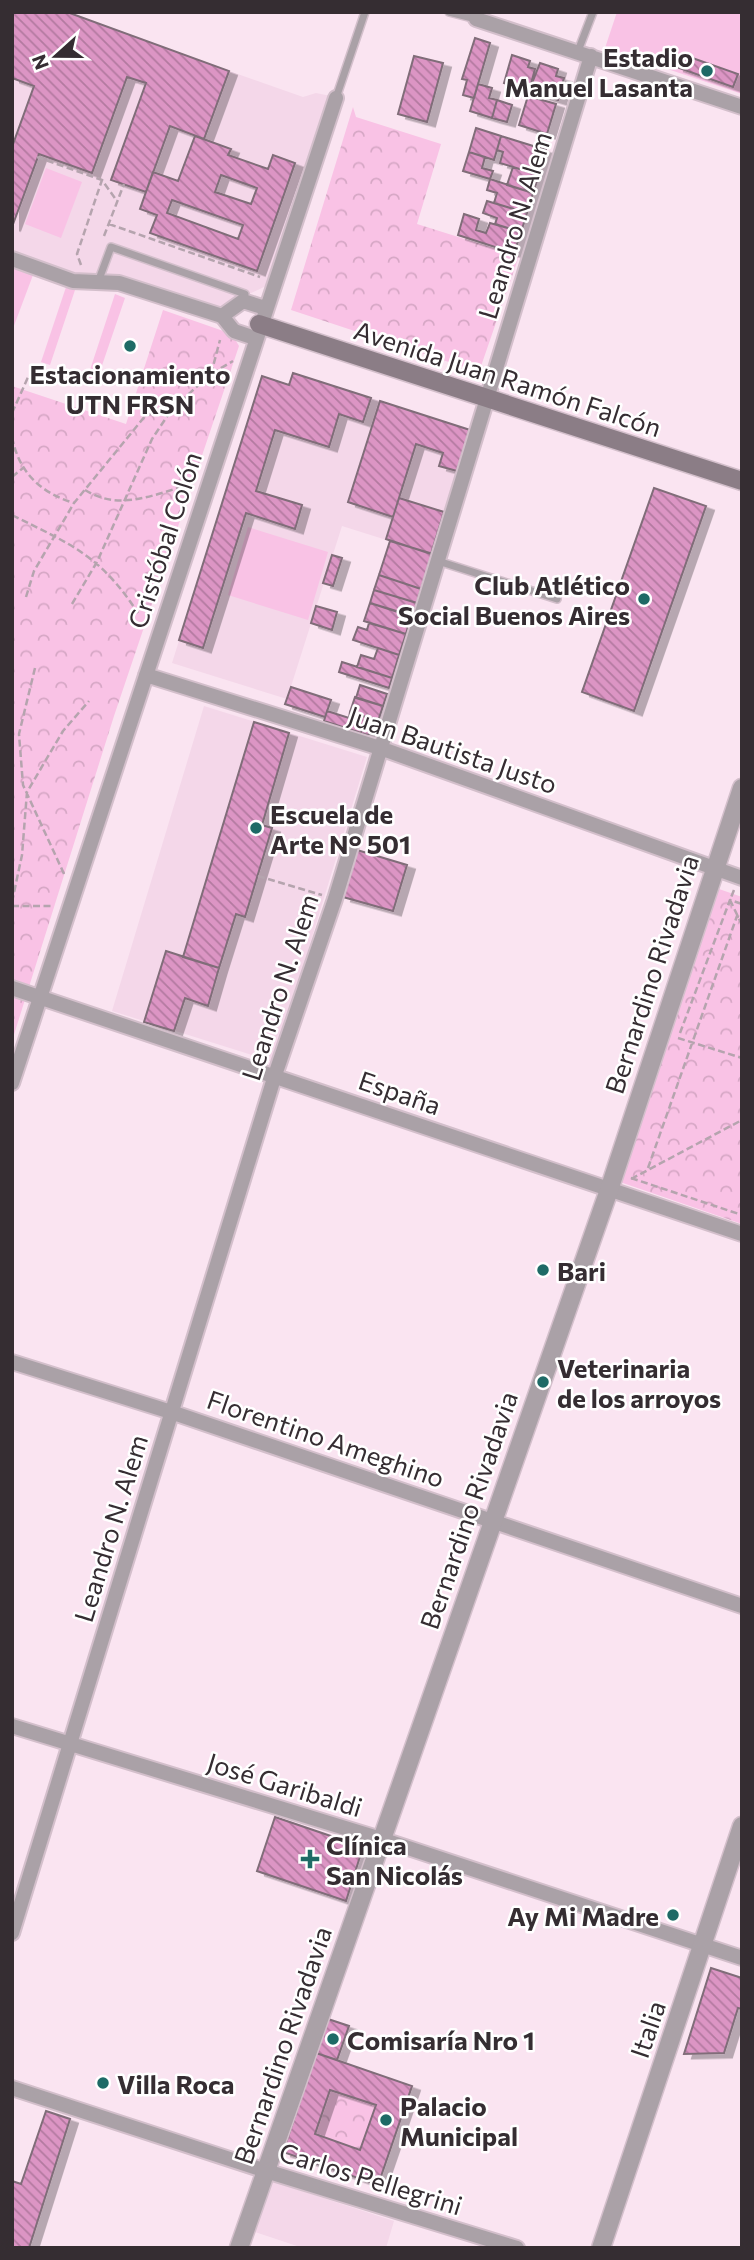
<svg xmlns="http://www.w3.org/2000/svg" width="754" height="2260" viewBox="0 0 754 2260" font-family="Commissioner,sans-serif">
<defs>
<pattern id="forest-crowns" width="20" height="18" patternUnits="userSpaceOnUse" patternTransform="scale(1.75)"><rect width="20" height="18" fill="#f9c2e5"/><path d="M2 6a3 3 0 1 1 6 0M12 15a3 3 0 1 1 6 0" fill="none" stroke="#d6a7c5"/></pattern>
<pattern id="building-back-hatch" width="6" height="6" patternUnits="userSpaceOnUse" patternTransform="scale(1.75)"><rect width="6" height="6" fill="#dc95c4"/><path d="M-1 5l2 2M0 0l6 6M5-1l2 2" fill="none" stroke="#b37aa0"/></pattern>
<filter id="shadow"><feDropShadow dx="8" dy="4.5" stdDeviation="0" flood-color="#0004"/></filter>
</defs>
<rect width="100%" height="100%" fill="#fae4f1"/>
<!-- built -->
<path fill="#f4d7e9" d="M12 12 229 71 303 97 316 93 331 96 266 286 218 309 121 275H68L12 253Z
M293 373 470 430 431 554 342 526 287 699 172 663 262 376 289 385Z
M204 706 367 757 274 1062 112 1011Z
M271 2181 394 2221 386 2248H303L255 2232Z"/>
<!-- grass -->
<path fill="#f9c2e5" d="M617 12H742V94L605 48Z
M46 168 82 182 61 238 25 224Z
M14 268 33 275 12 331V272Z
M66 287 75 290 50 365 41 362Z
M115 294 125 298 96 383 87 379Z
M248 527 328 552 308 620 228 595Z"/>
<!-- forest -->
<path fill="url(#forest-crowns)" d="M353 107 356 117 441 144 417 224 519 256 479 372 291 310Z
M163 310 232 334 239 346 114 716 12 1041V386L126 424Z
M719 889 742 897V1224L620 1182Z
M330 2090 376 2105 360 2150 315 2134Z"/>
<!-- building -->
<path fill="url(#building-back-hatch)" stroke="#806d79" stroke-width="2" fill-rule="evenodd" filter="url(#shadow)" d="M12 12H67L229 71 204 139 170 126 146 192 111 180 146 83 127 77 92 173 39 154 12 227V147L34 86 12 78Z
M475 38 490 43 474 98 463 95 467 80 462 79Z
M681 54 738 74 733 87 676 67Z
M512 55 530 61 528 67 535 69 529 91 504 83Z
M414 56 443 63 427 122 398 114Z
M540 63 558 69 556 76 564 78 558 100 529 91Z
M478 84 492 88 489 98 497 100 492 118 470 111Z
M528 96 556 104 547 134 519 125Z
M497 100 512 105 507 122 492 118Z
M476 128 501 136 494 160 469 152Z
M195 136 231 149 228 155 268 169 273 155 295 163 257 271 150 233 157 215 140 209 153 172 178 181ZM221 175 257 188 251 204 215 192ZM172 200 243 225 238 239 167 213Z
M501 136 546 150 539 175 500 163 503 152 497 150Z
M469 152 485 157 482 168 493 171 490 179 463 171Z
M513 167 539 175 533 193 507 185Z
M490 179 533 193 527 213 494 203 497 193 487 190Z
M487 201 527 213 521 232 495 224 497 218 483 213Z
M464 214 479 219 476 230 486 233 490 223 521 232 514 253 458 235Z
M293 373 371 398 363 422 339 414 329 447 275 430 256 491 302 505 295 529 246 513 203 648 179 640 262 376 289 385Z
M380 401 470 430 457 471 439 466 443 453 416 444 393 517 348 502Z
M654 488 706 506 634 711 582 692Z
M399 498 444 512 431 554 386 539Z
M390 541 433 554 421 589 379 575Z
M332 555 342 558 333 586 323 583Z
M379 575 421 589 417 603 374 590Z
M374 590 417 603 413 616 370 603Z
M370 603 404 614 401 624 408 627 406 634 364 621Z
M316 606 337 612 332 630 311 623Z
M369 623 406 634 399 655 353 640 358 627 367 630Z
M378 648 399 655 392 678 357 667 361 655 374 659Z
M342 662 392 678 389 688 339 672Z
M360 685 387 694 383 706 356 698Z
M291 687 331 700 325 717 285 704Z
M355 697 383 706 378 721 350 712Z
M327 711 349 718 350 712 366 717 361 733 324 721Z
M366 717 378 721 375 732 367 735 361 733Z
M254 722 289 733 262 825 272 828 245 917 236 914 219 968 183 957Z
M357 850 407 865 393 911 343 897Z
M166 951 219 968 208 1006 185 998 174 1031 144 1022Z
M275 1817 363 1847 346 1901 257 1871Z
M711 1968 742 1978V2009L738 2008 724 2053 684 2054Z
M328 2019 349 2026 337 2060 316 2053Z
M316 2053 412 2086 378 2185 283 2152ZM330 2090 376 2105 360 2150 315 2134Z
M46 2111 70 2119 29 2248H12V2181L21 2184Z"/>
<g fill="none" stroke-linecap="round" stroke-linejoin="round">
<!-- service casing -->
<g stroke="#d3bfcb" stroke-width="10">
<path id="service" d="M449 12 476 19
M578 51 593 12
M336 98 365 12
M98 282 111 247 245 294 243 301
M438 561 557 599"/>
</g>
<!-- minor casing -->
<g stroke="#d3bfcb" stroke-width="18">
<path id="minor" d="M476 19 742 107
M12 259 73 281 119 283 222 316
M222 316 243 301 265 308
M222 316 234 331 255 338
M146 675 380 748 742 878
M12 988 742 1234
M12 1083 336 98
M12 1362 171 1412 742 1606
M12 1726 381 1839 742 1958
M12 1933 275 1075 335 899 591 56
M12 2088 266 2171 517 2248"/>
</g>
<!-- tertiary casing -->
<g stroke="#d3bfcb" stroke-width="21">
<path id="tertiary" d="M239 2248 609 1190 742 788
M601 2248 742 1826"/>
</g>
<!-- secondary casing -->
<g stroke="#d3bfcb" stroke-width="21">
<path id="secondary" d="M259 324 742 481"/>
</g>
<!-- path -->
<path stroke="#b5a4ae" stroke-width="2.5" stroke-dasharray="7 3.5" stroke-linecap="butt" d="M37 157 102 180 117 201
M109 224 260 277
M104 236 124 184
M81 265 77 254 103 177
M211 374 220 340
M12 413 29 375
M12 437C19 473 41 493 74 503
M12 477 23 468
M85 490C120 512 154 494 192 484
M12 515C72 545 100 555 138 613
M26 597 34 571 74 503 146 415 170 410
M72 604 97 562 152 439 172 409 211 374 233 361
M35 668 19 734 23 785 65 876
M258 876 322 895
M734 890 730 900 742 925
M12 902 22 855 27 792 63 731 89 701
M12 906H54
M680 1033 730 900 742 904
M678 1038 742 1058
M648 1168 737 916 742 918
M631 1178 742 1215
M631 1179 742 1120"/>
<!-- service -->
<use href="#service" stroke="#aaa1a7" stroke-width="7"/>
<!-- minor -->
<use href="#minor" stroke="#aaa1a7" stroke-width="14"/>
<!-- tertiary -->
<use href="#tertiary" stroke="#aaa1a7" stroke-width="18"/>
<!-- secondary -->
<use href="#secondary" stroke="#8b7d86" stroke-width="18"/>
</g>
<!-- markers -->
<g fill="#1e6a66" stroke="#fff" stroke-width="2.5">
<circle cx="707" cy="71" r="7"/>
<circle cx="130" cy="346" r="7"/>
<circle cx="644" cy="599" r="7"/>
<circle cx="256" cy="828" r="7"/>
<circle cx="543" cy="1270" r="7"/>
<circle cx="543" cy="1382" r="7"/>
<path d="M306.5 1848.5h7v7h7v7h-7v7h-7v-7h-7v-7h7z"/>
<circle cx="673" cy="1915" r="7"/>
<circle cx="333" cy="2039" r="7"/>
<circle cx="103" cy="2083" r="7"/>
<circle cx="386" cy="2120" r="7"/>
</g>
<g text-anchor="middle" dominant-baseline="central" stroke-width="5" stroke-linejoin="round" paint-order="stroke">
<!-- poi labels -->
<g font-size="26" font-weight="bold" fill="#352d32" stroke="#fff" text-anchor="start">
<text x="693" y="56" text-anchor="end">Estadio<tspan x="693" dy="30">Manuel Lasanta</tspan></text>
<text x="130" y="373" text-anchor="middle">Estacionamiento<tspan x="130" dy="30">UTN FRSN</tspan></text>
<text x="630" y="584" text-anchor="end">Club Atlético<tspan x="630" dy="30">Social Buenos Aires</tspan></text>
<text x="270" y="813">Escuela de<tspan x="270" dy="30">Arte N° 501</tspan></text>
<text x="557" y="1270">Bari</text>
<text x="557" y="1367">Veterinaria<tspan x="557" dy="30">de los arroyos</tspan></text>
<text x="326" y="1844">Clínica<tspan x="326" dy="30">San Nicolás</tspan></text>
<text x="659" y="1915" text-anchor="end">Ay Mi Madre</text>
<text x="347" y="2039">Comisaría Nro 1</text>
<text x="117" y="2083">Villa Roca</text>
<text x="400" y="2105">Palacio<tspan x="400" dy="30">Municipal</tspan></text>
</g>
<!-- street labels -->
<g font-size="26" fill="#352d32" stroke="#fff">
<text transform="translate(514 225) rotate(-73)">Leandro N. Alem</text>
<text transform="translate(508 378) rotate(18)">Avenida Juan Ramón Falcón</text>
<text transform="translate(164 540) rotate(-72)">Cristóbal Colón</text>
<text transform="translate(453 749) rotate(19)">Juan Bautista Justo</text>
<text transform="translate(651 974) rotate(-72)">Bernardino Rivadavia</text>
<text transform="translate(279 987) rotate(-72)">Leandro N. Alem</text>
<text transform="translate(400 1092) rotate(19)">España</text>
<text transform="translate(326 1438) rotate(19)">Florentino Ameghino</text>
<text transform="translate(468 1510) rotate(-71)">Bernardino Rivadavia</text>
<text transform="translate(110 1528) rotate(-73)">Leandro N. Alem</text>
<text transform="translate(285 1784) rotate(17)">José Garibaldi</text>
<text transform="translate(647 2029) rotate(-71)">Italia</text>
<text transform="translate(282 2045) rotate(-71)">Bernardino Rivadavia</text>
<text transform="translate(371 2178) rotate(17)">Carlos Pellegrini</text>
</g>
</g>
<!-- border -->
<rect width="754" height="2260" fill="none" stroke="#352d32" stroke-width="28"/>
<!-- north arrow -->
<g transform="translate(56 56) rotate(249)" stroke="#ffffff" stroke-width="5" paint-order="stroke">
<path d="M0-5L12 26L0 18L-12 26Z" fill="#352d32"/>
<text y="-10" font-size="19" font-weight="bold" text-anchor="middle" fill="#352d32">N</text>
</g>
</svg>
